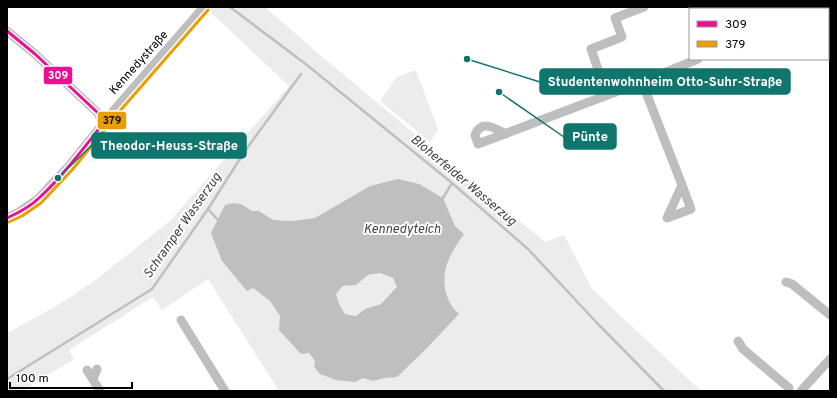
<svg xmlns="http://www.w3.org/2000/svg" width="837" height="398" viewBox="0 0 837 398" font-family="Overpass,sans-serif">
<rect width="100%" height="100%" fill="#fff"/>
<!-- green -->
<path fill="#ececec" fill-rule="evenodd" d="M209 7H265L320 55 545 242 564 235 592 289 701 391H279L208 279 162 310 153 297 69 350 74 359 22 391H7V333L55 307 93 282 170 221 289 86 207 9ZM370 186 443 198 455 226 464 234 449 259 444 278 446 295 452 308 458 314 397 377 385 378 373 381 315 361 308 353 301 354 280 316 270 301 253 288 245 206 252 211H259L273 220 293 221 316 218Z
M416 70 438 130 430 142 380 101 397 77Z
M380 273 393 278 398 287 381 304 365 309 356 316 345 314 339 304 336 294 343 286 356 285 368 275Z"/>
<!-- water -->
<path fill="#bfbfbf" fill-rule="evenodd" d="M398 179 419 184 443 198 455 226 464 234C459 242 453 250 449 259 441 278 443 299 459 314L426 349 397 377 385 378 373 381 363 378 355 382 336 380 320 374 314 367 315 361 309 353 301 354 279 330 280 316 270 301 253 288 247 291 222 261 211 233 225 205C237 201 242 204 252 211H259L273 220 293 221 315 218 370 186ZM380 273 393 278 397 287 381 304 365 309 356 316 345 314 339 304 336 294 343 286 356 285 368 275Z"/>
<g fill="none" stroke-linecap="round" stroke-linejoin="round">
<!-- stream -->
<path stroke="#bfbfbf" stroke-width="2.5" d="M230 7 307 65 452 183 528 249 598 324 664 391
M443 198 452 183
M208 209 217 219
M7 379 152 289 208 209 245 151 301 74"/>
<!-- minor -->
<path stroke="#bebebe" stroke-width="9" d="M775 7 778 9
M754 9 756 7
M7 31 35 54 99 114 102 125
M828 45 830 47
M642 82 682 185 691 209 667 218 682 185
M607 95 591 49 622 37 615 18 644 7
M506 134C495 128 481 119 475 135L478 144 642 82 698 59
M7 218 19 212 38 199 50 186 68 167 115 109 204 7
M786 282 792 284 830 315
M181 320 225 391
M738 341 743 349 789 388
M87 370 100 391
M93 379 97 369
M801 391 830 359"/>
<!-- bus-1 casing -->
<g stroke="#fff" stroke-width="6">
<path id="bus-1" d="M7 31 35 54 99 114 102 125
M7 218C18 213 30 207 39 198 62 177 82 150 102 125"/>
</g>
<!-- bus-2 casing -->
<g stroke="#fff" stroke-width="6">
<path id="bus-2" d="M9 222 22 216 41 203 72 170 119 112 208 10"/>
</g>
<!-- bus-1 -->
<use href="#bus-1" stroke="#ee0f93" stroke-width="3"/>
<!-- bus-2 -->
<use href="#bus-2" stroke="#eb9e00" stroke-width="3"/>
</g>
<g text-anchor="middle" dominant-baseline="central" stroke-width="4" stroke-linejoin="round" paint-order="stroke">
<!-- street labels -->
<g font-size="12" fill="#000" stroke="#fff">
<text transform="translate(139 63) rotate(-48)">Kennedystraße</text>
</g>
<!-- water labels -->
<g font-size="13" font-style="italic" fill="#444" stroke="#fff">
<text transform="translate(463 181) rotate(40)">Bloherfelder Wasserzug</text>
<text transform="translate(183 226) rotate(-55)">Schramper Wasserzug</text>
<text x="402" y="230">Kennedyteich</text>
</g>
</g>
<!-- callouts -->
<path fill="none" stroke="#0f766e" stroke-width="1.5" d="M467 59L540 82M499 92L564 137M58 178L92 145"/>
<g fill="#0f766e" stroke="#fff" stroke-width="1.5">
<circle cx="467" cy="59" r="4"/>
<circle cx="499" cy="92" r="4"/>
<circle cx="58" cy="178" r="4"/>
</g>
<g fill="#0f766e" stroke="#0f766e" stroke-width="1.5">
<rect x="540" y="69" width="250" height="25" rx="4"/>
<rect x="564" y="124" width="52" height="25" rx="4"/>
<rect x="92" y="133" width="154" height="25" rx="4"/>
</g>
<g font-size="13" text-anchor="middle" font-weight="bold" fill="#fff">
<text x="665" y="86">Studentenwohnheim Otto-Suhr-Straße</text>
<text x="590" y="141">Pünte</text>
<text x="169" y="150">Theodor-Heuss-Straße</text>
</g>
<g stroke="#fff" stroke-width="1.5">
<rect x="43" y="66" width="30" height="19" rx="4" fill="#ee0f93"/>
<rect x="97" y="111" width="30" height="19" rx="4" fill="#eb9e00"/>
</g>
<g font-size="11" text-anchor="middle" font-weight="bold" fill="#fff">
<text x="58" y="79">309</text>
</g>
<g font-size="11" text-anchor="middle" font-weight="bold" fill="#111">
<text x="112" y="124">379</text>
</g>
<!-- border -->
<rect width="837" height="398" fill="none" stroke="#000000" stroke-width="16"/>
<!-- legend -->
<rect x="689" y="8" width="140" height="52" fill="#ffffff" stroke="#999999"/>
<rect x="697" y="21" width="20" height="6" fill="#ee0f93" stroke="#999999"/>
<text x="725" y="28" font-size="12" fill="#000000">309</text>
<rect x="697" y="41" width="20" height="6" fill="#eb9e00" stroke="#999999"/>
<text x="725" y="48" font-size="12" fill="#000000">379</text>
<!-- scale -->
<path d="M10 382v6h122v-6" fill="none" stroke="#000000" stroke-width="2"/>
<text x="16" y="382" font-size="12" fill="#000000" stroke="#ffffff" stroke-width="3" paint-order="stroke">100 m</text>
</svg>
